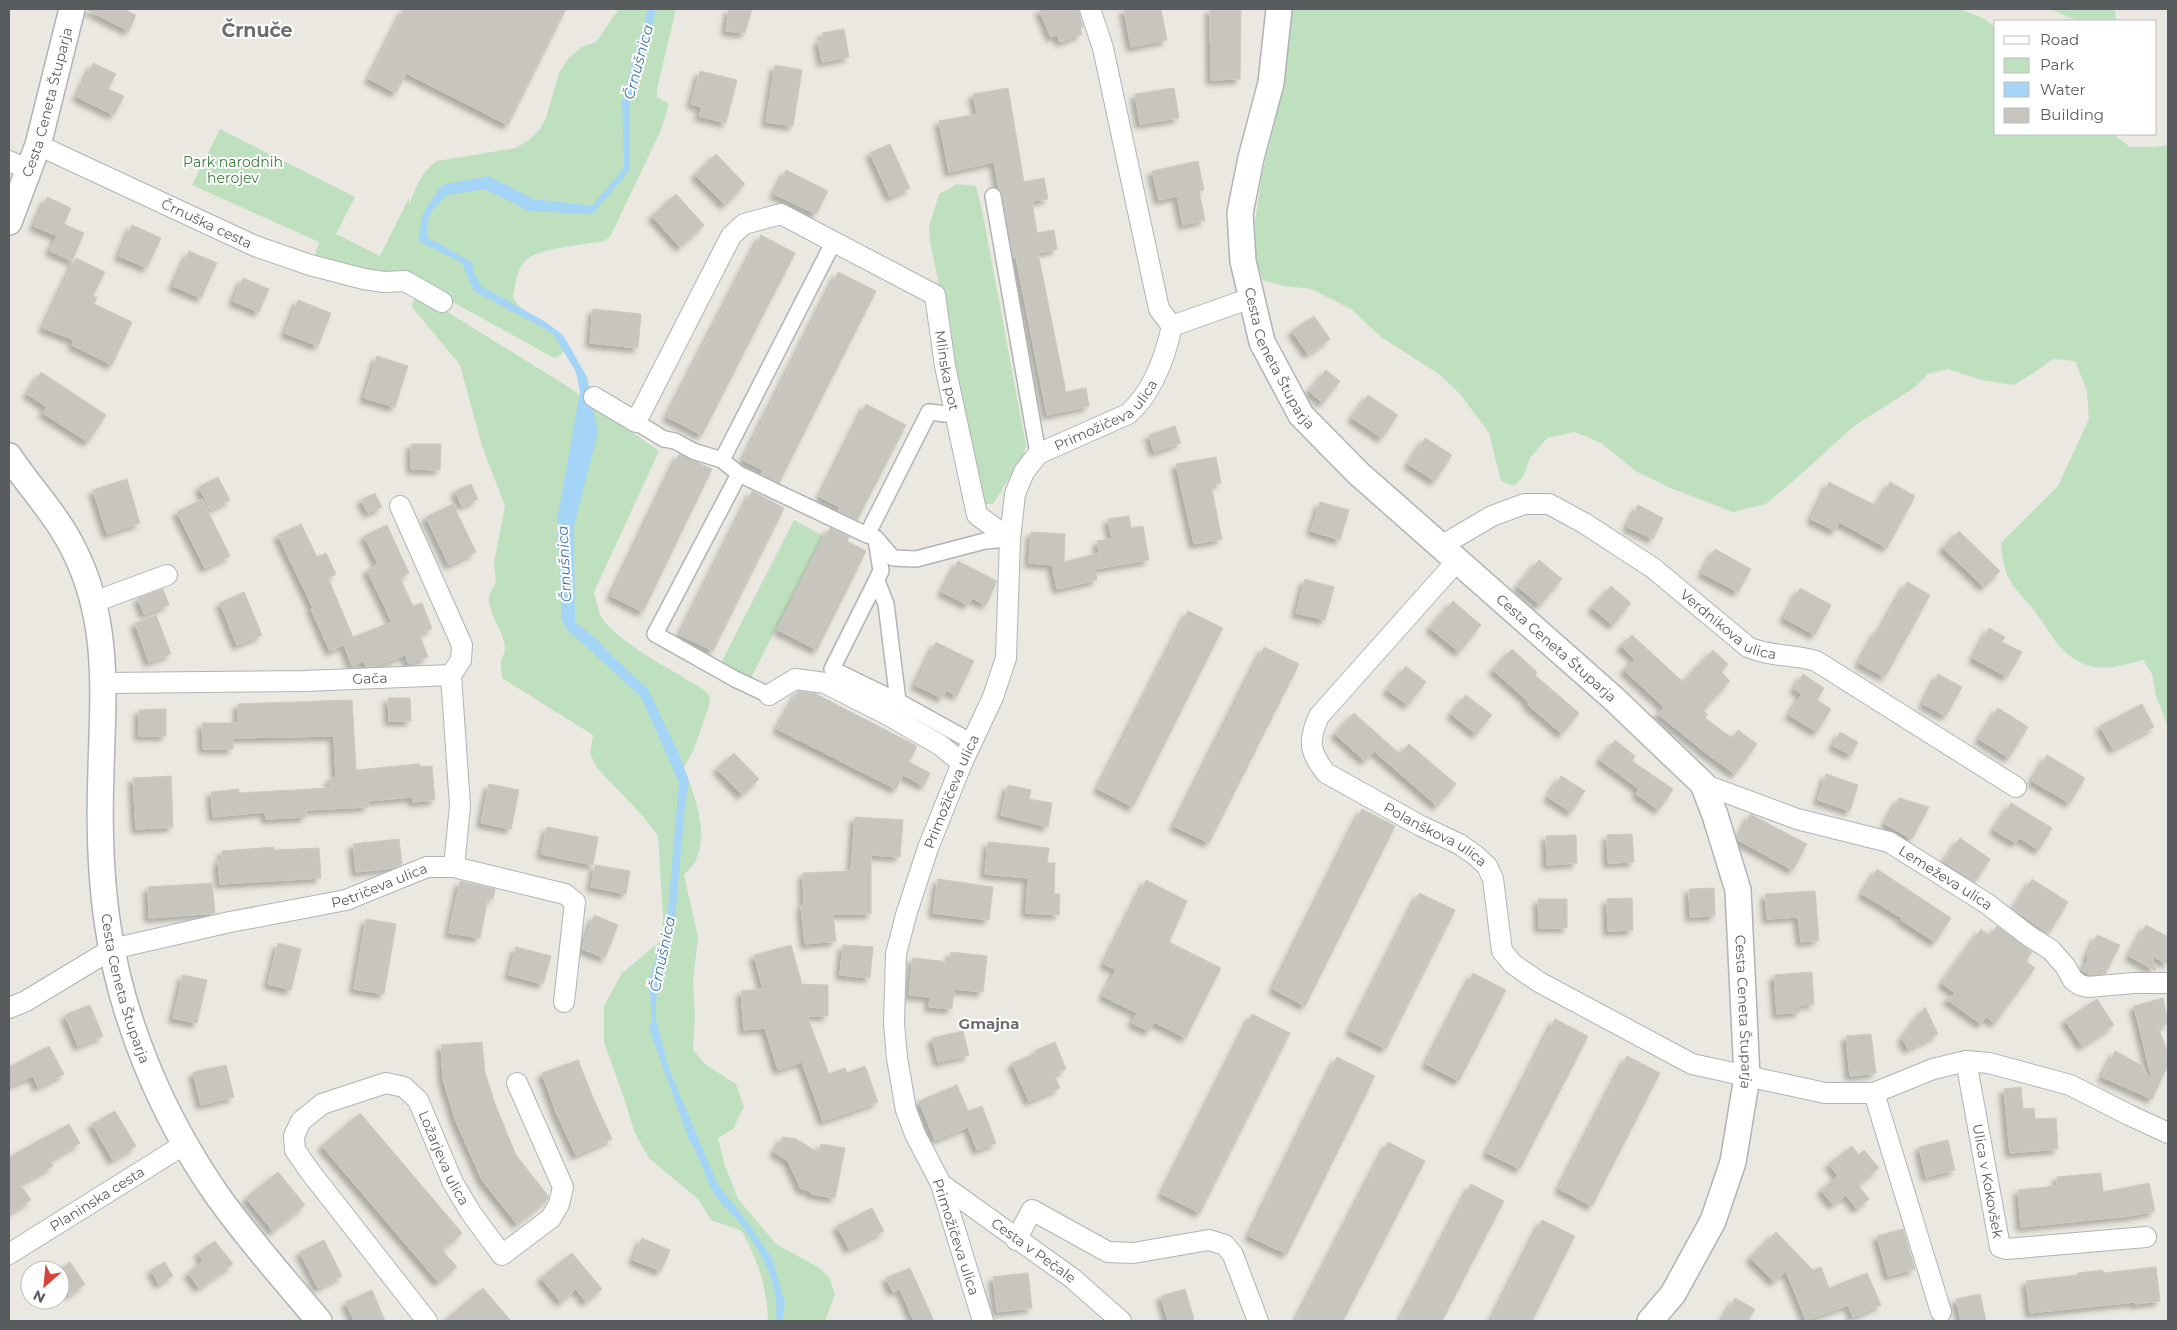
<svg xmlns="http://www.w3.org/2000/svg" width="2177" height="1330" viewBox="0 0 2177 1330" font-family="Montserrat,sans-serif">
<defs>
<filter id="shadow"><feDropShadow dx="-4.5" dy="4.5" stdDeviation="2.5" flood-color="#0004"/></filter>
</defs>
<rect width="100%" height="100%" fill="#eae8e0"/>
<!-- green -->
<path fill="#bfe0be" d="M619 9H676L657 89V97L669 104 661 130 611 235 605 241C585 245 539 247 525 261 516 270 515 286 513 298 520 308 529 317 539 324 548 332 562 336 566 348L561 355 554 358 409 278 365 273 315 255 319 242 192 185 220 129 355 197 336 234 380 256 409 198V206C415 188 421 172 437 161L516 148 530 139 540 129 546 118 559 73 568 59 581 47 596 42Z
M1292 9H1960L1985 19 1996 28V134H2113L2130 147H2153L2168 145V727L2156 696 2152 674 2143 660C2126 664 2107 671 2090 666 2059 656 2052 634 2034 610 2026 600 2014 589 2008 577 2003 566 2002 554 2001 543L2058 486 2089 419 2087 391 2075 361 2053 359 2035 372 2014 385 1981 380 1948 369 1928 374 1914 388 1854 426 1799 476 1766 504 1733 512 1673 489 1637 472 1601 443 1575 432 1547 438 1530 458 1523 477 1514 486 1501 481 1489 433 1460 394 1439 374 1381 337 1351 309 1311 289 1285 286 1263 280 1256 261 1255 221 1262 175 1275 122Z
M2049 9H2115L2116 21H2079Z
M957 184 976 186 982 210 1026 445 1023 457 993 504H983L930 241 929 227 939 194Z
M415 292 570 388 659 451 594 592C596 599 598 611 602 618 619 644 677 672 704 690L709 695 710 703 694 749 684 768C694 795 709 830 696 860 694 865 688 870 684 875L698 937 693 981 695 1016 693 1050 706 1065 736 1084 744 1107 733 1129 718 1138 724 1163 738 1199 776 1244 818 1267 829 1277 835 1294 825 1321H768C767 1286 758 1262 742 1231L711 1220 698 1199 649 1158 634 1131 626 1104 604 1042V1006L622 973 662 940 663 916 658 836 642 815 598 769 590 754 593 735 502 678C502 673 500 667 501 663 502 657 505 653 505 648 503 624 477 605 496 583L494 563 505 506 482 446 460 365 412 307Z
M794 520 823 536 750 680 720 665Z"/>
<!-- water -->
<path fill="#a4d4f6" d="M648 9H656L645 56 630 104V170L594 212 591 214 529 211 485 189 447 195C431 210 425 216 428 238L472 262 474 272 481 286 544 321 563 335 587 377 598 432 574 526 575 622 597 639 611 655 648 689 678 752 689 781 685 805 674 931 659 983 656 1001V1020L669 1069 718 1185 746 1220 772 1258 785 1304 782 1321H776C780 1284 763 1256 743 1227 735 1216 723 1206 715 1195 704 1178 701 1156 689 1140L649 1028 652 1020 649 980 667 923 679 782 641 697 588 648 567 630 561 618V596L557 520 580 392 576 372 556 338 549 331 474 291 462 263 418 241 423 213 442 185 488 176 534 199 592 206 624 168 622 101Z"/>
<!-- building -->
<path fill="#c8c4be" stroke="#cec9bf" filter="url(#shadow)" d="M86 9H123L136 15 129 31Z
M404 9H566L508 125 406 73 396 93 369 79Z
M729 9H752L745 33 726 31Z
M1039 9H1078L1083 27 1080 28 1082 34 1060 42 1057 35 1051 37Z
M1124 9H1161L1167 40 1131 47Z
M1210 9H1241L1240 79 1211 80Z
M844 29 849 57 822 62 818 41 823 40 822 33Z
M93 63 116 74 108 89 124 96 114 115 77 97Z
M775 65 802 70 793 126 766 122Z
M700 71 737 80 726 123 699 116 702 107 691 104Z
M1008 88 1024 182 1044 178 1048 199 1032 201 1037 233 1054 230 1057 249 1038 253 1066 392 1086 388 1089 406 1047 415 1016 257 1013 258 1002 194 999 189 994 162 949 172 939 121 977 114 973 94Z
M1174 88 1179 118 1140 124 1135 94Z
M890 144 910 188 890 197 870 153Z
M716 154 745 184 725 205 695 175Z
M1198 161 1204 190 1199 191 1205 220 1183 225 1177 196 1159 200 1152 171Z
M786 170 828 191 816 214 774 194Z
M676 194 704 225 680 247 652 216Z
M47 197 71 208 64 224 84 233 72 261 50 251 57 236 34 226Z
M132 225 161 238 147 268 119 256Z
M761 235 795 253 702 435 667 417Z
M189 251 217 263 201 298 173 286Z
M76 258 105 272 93 296 97 298 94 304 132 322 112 365 72 345 74 340 43 328Z
M838 272 876 291 779 483 761 474 763 470 743 460Z
M243 278 269 289 259 312 233 301Z
M298 300 331 313 318 346 285 333Z
M593 309 641 314 638 348 590 343Z
M1314 316 1330 339 1308 354 1292 331Z
M377 356 408 366 395 407 364 398Z
M1326 370 1340 381 1323 403 1309 391Z
M41 372 106 415 88 442 43 413 47 407 27 394Z
M1368 395 1398 415 1382 438 1352 418Z
M866 404 906 425 857 520 838 511 840 507 820 497Z
M1175 426 1181 443 1154 452 1149 435Z
M1425 438 1452 455 1435 481 1408 464Z
M411 444H441L440 470 411 469Z
M679 454 712 469 643 612 611 596Z
M1216 457 1221 483 1211 485 1222 539 1194 544 1176 464Z
M218 477 230 500 210 510 199 487Z
M127 479 140 523 107 534 93 490Z
M1829 482 1877 506 1890 482 1915 496 1887 548 1839 522 1835 531 1811 519Z
M471 484 478 499 462 506 455 491Z
M752 491 784 508 713 651 680 635Z
M375 493 382 507 368 513 361 500Z
M202 499 230 556 205 568 177 512Z
M1320 502 1349 510 1340 540 1311 531Z
M453 504 476 552 449 565 426 517Z
M1638 505 1663 518 1653 539 1627 527Z
M1129 516 1131 528 1143 526 1149 560 1095 569 1097 580 1057 589 1052 565 1029 563 1031 532 1065 534 1064 562 1099 553 1097 541 1112 539 1108 519Z
M301 524 317 557 326 553 336 574 328 578 353 637 392 622 367 570 378 564 364 536 387 525 409 573 400 578 413 606 422 603 432 629 419 633 428 657 409 664 405 655 376 666 366 667 364 661 352 666 344 645 330 651 311 609 313 608 278 535Z
M830 528 849 537 847 541 866 551 817 650 778 630Z
M1959 531 2000 571 1984 587 1943 548Z
M1715 549 1751 569 1738 592 1702 573Z
M1539 560 1562 579 1540 605 1517 586Z
M958 561 997 581 986 605 972 598 968 605 942 592Z
M1305 579 1334 587 1325 620 1296 613Z
M1907 582 1930 595 1885 677 1859 663 1877 630 1879 632Z
M1611 586 1631 603 1613 625 1592 608Z
M1800 588 1831 605 1815 635 1784 618Z
M163 589 169 605 144 614 138 598Z
M244 592 262 635 237 645 220 603Z
M1453 601 1481 625 1459 652 1430 628Z
M1188 611 1223 628 1133 807 1098 789Z
M156 615 171 654 149 662 135 623Z
M1989 628 2005 637 2002 642 2022 652 2007 677 1973 658Z
M1632 635 1683 682 1713 650 1728 664 1721 672 1730 681 1703 710 1708 715 1705 718 1732 738 1738 730 1757 744 1735 774 1706 753 1658 714 1664 707 1624 670 1635 659 1621 646Z
M936 642 974 661 957 696 946 690 942 698 915 685Z
M1264 647 1299 664 1209 843 1174 826Z
M1512 649 1537 672 1535 675 1579 713 1562 734 1527 704 1529 702 1493 670Z
M1406 666 1426 682 1408 705 1387 690Z
M1803 674 1824 688 1817 700 1831 709 1817 732 1789 715 1802 694 1794 689Z
M1938 674 1962 687 1946 716 1923 704Z
M798 691 814 693 917 746 909 762 930 773 924 786 903 775 896 789 777 729Z
M1466 695 1492 715 1476 734 1451 714Z
M388 698H410L411 721H389Z
M352 700 356 770 420 764V767L432 766 435 800 413 802 412 797 368 801V807L306 810V817L266 819 265 812 213 817 211 792 239 789V793L330 788V778H336L334 736 233 738V749H203L202 723H238V704Z
M2142 704 2154 727 2113 749 2100 726Z
M1998 708 2028 727 2009 758 1979 739Z
M166 709V736H139V710Z
M1354 713 1400 754 1409 744 1456 784 1437 806 1374 751 1365 761 1335 734Z
M1840 732 1858 742 1851 755 1833 746Z
M1615 740 1635 756 1632 761 1673 789 1659 810 1636 794 1639 789 1600 760Z
M734 753 759 779 742 795 717 769Z
M2047 755 2085 778 2070 803 2032 781Z
M1826 774 1858 785 1850 811 1818 800Z
M171 776 173 827 136 829 133 778Z
M1561 776 1585 791 1571 812 1548 797Z
M489 784 519 790 511 829 481 823Z
M1008 785 1031 790 1029 799 1052 803 1048 827 1001 815Z
M1899 798 1929 807 1912 839 1885 824Z
M2011 803 2052 828 2039 850 2019 838 2016 843 1994 830Z
M1362 809 1395 826 1305 1006 1273 989Z
M1750 814 1807 844 1793 870 1738 840Z
M855 817 903 820 900 857 871 855V914H833L836 941 805 944 801 906H804L803 873 851 871Z
M547 827 598 837 593 865 541 854Z
M1632 834 1634 862 1608 863 1607 835Z
M1576 835 1577 863 1547 865 1546 836Z
M1960 838 1990 859 1975 882 1944 862Z
M399 839 402 864 393 868 356 872 353 844Z
M988 842 1049 848 1047 863H1055L1054 894H1060L1059 915 1026 913 1028 878 985 874Z
M274 847V850L319 848 321 878 220 884 218 860H222V851Z
M595 865 630 871 626 894 591 887Z
M1877 869 1951 918 1935 942 1901 920 1902 918 1862 894Z
M938 879 993 887 989 920 933 913Z
M2032 879 2068 902 2053 927 2047 933 2013 909Z
M1146 880 1187 901 1169 942 1221 968 1186 1038 1154 1022 1149 1031 1132 1023 1137 1013 1103 996 1116 970 1104 964Z
M460 881 495 889 493 899 488 898 480 938 449 933Z
M212 883 215 913 149 918 148 887Z
M1714 888 1715 916 1690 917 1689 889Z
M1815 891 1819 940 1801 942 1798 917 1767 919 1765 894Z
M1419 893 1455 910 1386 1049 1350 1031Z
M1632 898 1633 930 1608 931 1607 899Z
M1538 899H1567V928H1539Z
M594 915 618 925 605 958 582 949Z
M366 919 396 924 384 994 354 989Z
M2146 925 2168 937V964L2152 956 2156 971 2129 956Z
M1997 926 2032 952 2026 961 2035 968 1995 1023 1986 1017 1981 1024 1946 999 1956 994 1942 983 1981 929 1990 936Z
M2097 935 2120 945 2105 974 2091 975 2083 971 2089 957 2087 956Z
M278 943 301 949 291 990 268 984Z
M791 945 802 984 828 985V1016H807L829 1074 845 1068 847 1073 865 1066 878 1102 823 1121 802 1062 778 1070 765 1028 744 1030 741 991 763 989 754 955Z
M843 945 873 947 870 978 840 975Z
M516 947 551 956 543 984 509 975Z
M951 952 987 956 983 992 954 989 952 1009 929 1007 930 997 909 995 913 958 950 962Z
M1812 972 1814 1004 1799 1005 1800 1012 1777 1014 1774 975Z
M1473 973 1506 990 1459 1081 1426 1064Z
M183 975 207 980 197 1023 173 1018Z
M2163 998 2168 1024 2158 1027 2168 1053V1065L2152 1099 2102 1077 2115 1051 2141 1065 2153 1083 2134 1006Z
M2097 999 2114 1025 2082 1046 2065 1020Z
M90 1005 103 1036 78 1046 65 1015Z
M1925 1007 1938 1034 1908 1049 1902 1038Z
M1252 1014 1290 1033 1200 1213 1162 1194Z
M1555 1019 1588 1036 1520 1169 1487 1153Z
M963 1031 969 1055 938 1062 932 1038Z
M1871 1034 1876 1073 1850 1076 1846 1036Z
M482 1042 485 1072 495 1104 516 1155 549 1197 547 1200 517 1224 482 1180 455 1119 443 1079 441 1045Z
M1055 1042 1066 1069 1054 1074 1060 1088 1029 1101 1012 1063 1037 1053 1036 1050Z
M49 1046 64 1074 38 1087 33 1076 9 1086V1067Z
M1627 1056 1660 1073 1592 1206 1559 1189Z
M1337 1057 1375 1076 1287 1254 1249 1236Z
M578 1060 594 1100 612 1139 576 1155 556 1112 542 1073Z
M226 1065 234 1097 201 1105 193 1072Z
M957 1085 968 1111 982 1106 996 1143 977 1150 968 1127 935 1140 919 1101Z
M2021 1087 2023 1109 2034 1108 2035 1119 2056 1118 2058 1149 2010 1153 2004 1089Z
M115 1111 136 1146 113 1160 92 1124Z
M360 1113 462 1233 442 1250 457 1267 438 1282 322 1146Z
M69 1124 80 1143 50 1160 53 1166 20 1184 31 1200 9 1214V1157Z
M783 1137 796 1139 819 1153 821 1144 845 1148 835 1198 811 1194V1191L801 1189 788 1161 774 1152Z
M1948 1140 1955 1170 1926 1177 1919 1147Z
M1388 1142 1425 1161 1343 1321H1296Z
M1852 1146 1859 1155 1864 1150 1879 1168 1858 1185 1869 1199 1857 1209 1846 1195 1833 1205 1821 1190 1838 1176 1829 1164Z
M278 1172 305 1205 273 1231 246 1198Z
M2101 1173 2103 1192 2149 1183 2155 1211 2130 1216 2021 1227 2018 1190 2057 1186V1177Z
M1471 1184 1504 1201 1442 1321H1400Z
M872 1208 884 1231 849 1249 837 1226Z
M1542 1220 1575 1236 1532 1321H1491Z
M1903 1229 1915 1269 1888 1276 1877 1236Z
M1776 1232 1813 1270 1821 1267 1829 1288 1867 1273 1881 1305 1853 1317 1848 1305 1806 1320 1786 1271 1774 1282 1750 1258Z
M642 1238 670 1250 661 1271 633 1260Z
M324 1240 342 1276 318 1288 300 1252Z
M215 1241 233 1264 199 1288 188 1273 203 1261 198 1253Z
M572 1253 602 1289 586 1302 576 1289 561 1302 541 1278Z
M70 1262 85 1284 69 1295 60 1283V1269Z
M165 1262 173 1276 159 1284 151 1270Z
M2156 1267 2160 1301 2135 1304V1302L2030 1313 2026 1281 2078 1275V1273L2103 1270V1273Z
M910 1268 934 1321H914L900 1289 893 1292 886 1278Z
M1028 1273 1032 1308 997 1312 993 1277Z
M483 1288 511 1321H444Z
M1185 1289 1194 1319 1186 1321H1168L1161 1296Z
M372 1290 385 1321H354L346 1302Z
M1980 1294 1986 1321H1961L1956 1299Z
M1735 1298 1755 1309 1748 1321H1722Z"/>
<g fill="none" stroke-linecap="round" stroke-linejoin="round">
<!-- pedestrian casing -->
<g stroke="#b0b3b6" stroke-width="18">
<path id="pedestrian" d="M993 196 1038 454
M954 415 929 412 867 535 876 538 893 558 916 559 985 541 1010 539
M636 422 664 439 675 441 693 451 722 460 739 474 867 535
M722 460 834 241
M739 474 655 634 735 679 769 695
M876 539 881 571 832 669 898 701
M877 581 886 604 898 701 972 742"/>
</g>
<!-- minor casing -->
<g stroke="#b0b3b6" stroke-width="22">
<g id="minor">
<path d="M1090 9 1103 48 1159 309 1172 326"/>
<path id="s1" d="M38 145 255 246 310 265 364 279 384 282 405 281 442 302"/>
<path d="M9 161 29 170"/>
<path id="s2" d="M594 397 636 422 731 236 744 224 781 214 935 295 945 366 977 515 1010 539"/>
<path id="s3" d="M1441 546 1492 516 1524 504H1549L1584 523 1653 568 1748 647C1770 657 1794 654 1816 661L2016 787"/>
<path id="s4" d="M1457 561 1319 716C1308 740 1309 752 1326 773L1419 825 1459 844 1475 855 1487 866 1493 879 1502 951 1513 964 1539 982 1692 1064 1825 1093H1874L1933 1069 1966 1061 1989 1063 2070 1085 2129 1115 2168 1133"/>
<path d="M94 602 167 575"/>
<path d="M451 675 460 806 454 867"/>
<path id="s5" d="M104 683 305 681 451 675 461 660 462 645 400 506"/>
<path d="M769 695 795 679 825 683 888 715 940 745 962 763"/>
<path id="s6" d="M1703 784 1797 819 1889 842 1986 903 2029 936 2051 950 2065 966 2073 980 2080 985 2088 987 2134 983H2168"/>
<path id="s7" d="M9 1008 26 1001 112 949 230 922 346 900 427 867H454L565 894 575 902 564 1002"/>
<path id="s8" d="M1966 1061 2000 1247 2006 1249 2146 1237"/>
<path d="M1874 1093 1941 1312"/>
<path id="s9" d="M941 1184 1072 1278 1121 1321"/>
<path d="M1016 1240 1032 1210 1108 1252 1133 1253 1209 1240 1225 1245 1233 1255 1258 1321"/>
<path id="s10" d="M9 1254 185 1144"/>
<path id="s11" d="M427 1321 311 1173 295 1150 294 1136 301 1121 322 1104 386 1083 404 1087 418 1100 453 1183 471 1213 502 1255 551 1218 559 1204 563 1187 517 1083"/>
<path id="s12" d="M983 1321 941 1184 915 1134 906 1110 897 1058 894 1023 896 954 906 915 928 848 962 763 993 697 1006 658 1010 539 1015 494 1024 472 1038 454 1128 414C1153 392 1165 358 1172 326L1251 298"/>
</g>
</g>
<!-- tertiary casing -->
<g stroke="#b0b3b6" stroke-width="28">
<g id="tertiary">
<path id="s13" d="M1279 9 1271 83 1251 158 1240 213 1243 261 1262 342 1301 415 1358 473 1613 698 1703 784 1715 815 1738 890 1747 1077 1733 1162 1713 1221 1673 1294 1650 1321"/>
<path id="s14" d="M9 222 38 145 72 9"/>
<path id="s15" d="M9 456C30 488 57 515 74 550 110 622 103 692 101 770 99 823 100 875 108 927 122 1022 163 1117 217 1195 248 1239 285 1280 319 1321"/>
</g>
</g>
<!-- pedestrian -->
<use href="#pedestrian" stroke="#fff" stroke-width="15"/>
<!-- minor -->
<use href="#minor" stroke="#fff" stroke-width="20"/>
<!-- tertiary -->
<use href="#tertiary" stroke="#fff" stroke-width="25"/>
</g>
<g text-anchor="middle" dominant-baseline="central" stroke-width="4" stroke-linejoin="round" paint-order="stroke">
<!-- street labels -->
<g font-size="14" fill="#595c5f" stroke="#fff">
<text stroke="none"><textPath href="#s14" startOffset="126">Cesta Ceneta Štuparja</textPath></text>
<text stroke="none"><textPath href="#s1" startOffset="186">Črnuška cesta</textPath></text>
<text stroke="none"><textPath href="#s13" startOffset="361">Cesta Ceneta Štuparja</textPath></text>
<text stroke="none"><textPath href="#s2" startOffset="564">Mlinska pot</textPath></text>
<text stroke="none"><textPath href="#s12" startOffset="989">Primožičeva ulica</textPath></text>
<text stroke="none"><textPath href="#s3" startOffset="336">Verdnikova ulica</textPath></text>
<text stroke="none"><textPath href="#s13" startOffset="768">Cesta Ceneta Štuparja</textPath></text>
<text stroke="none"><textPath href="#s5" startOffset="266">Gača</textPath></text>
<text stroke="none"><textPath href="#s12" startOffset="554">Primožičeva ulica</textPath></text>
<text stroke="none"><textPath href="#s4" startOffset="395">Polanškova ulica</textPath></text>
<text stroke="none"><textPath href="#s6" startOffset="262">Lemeževa ulica</textPath></text>
<text stroke="none"><textPath href="#s7" startOffset="394">Petričeva ulica</textPath></text>
<text stroke="none"><textPath href="#s15" startOffset="560">Cesta Ceneta Štuparja</textPath></text>
<text stroke="none"><textPath href="#s13" startOffset="1202">Cesta Ceneta Štuparja</textPath></text>
<text stroke="none"><textPath href="#s11" startOffset="442">Ložarjeva ulica</textPath></text>
<text stroke="none"><textPath href="#s8" startOffset="122">Ulica v Kokovšek</textPath></text>
<text stroke="none"><textPath href="#s10" startOffset="104">Planinska cesta</textPath></text>
<text transform="translate(956 1237) rotate(72)">Primožičeva ulica</text>
<text stroke="none"><textPath href="#s9" startOffset="114">Cesta v Pečale</textPath></text>
</g>
<!-- park labels -->
<g font-size="14" fill="#3b7c3d" stroke="#fff">
<text x="233" y="162">Park narodnih<tspan x="233" dy="16">herojev</tspan></text>
</g>
<!-- water labels -->
<g font-size="15" font-style="italic" fill="#4576a5" stroke="#fff">
<text transform="translate(638 62) rotate(-75)">Črnušnica</text>
<text transform="translate(564 564) rotate(-93)">Črnušnica</text>
<text transform="translate(662 954) rotate(-78)">Črnušnica</text>
</g>
<!-- neighbourhood labels -->
<g font-size="15" font-weight="bold" fill="#6a6e71" stroke="#fff">
<text x="989" y="1023">Gmajna</text>
</g>
<!-- district labels -->
<g font-size="19" font-weight="bold" fill="#6a6e71" stroke="#fff">
<text x="257" y="30">Črnuče</text>
</g>
</g>
<!-- border -->
<rect width="2177" height="1330" fill="none" stroke="#595c5f" stroke-width="20"/>
<!-- legend -->
<rect x="1994" y="20" width="162" height="115" fill="#ffffff" stroke="#bdbebf"/>
<rect x="2004" y="36" width="25" height="8" fill="#ffffff" stroke="#bdbebf"/>
<text x="2040" y="45" font-size="15" fill="#595c5f">Road</text>
<rect x="2004" y="58" width="25" height="15" fill="#bfe0be" stroke="#bdbebf"/>
<text x="2040" y="70" font-size="15" fill="#595c5f">Park</text>
<rect x="2004" y="82" width="25" height="15" fill="#a4d4f6" stroke="#bdbebf"/>
<text x="2040" y="95" font-size="15" fill="#595c5f">Water</text>
<rect x="2004" y="108" width="25" height="15" fill="#c8c4be" stroke="#bdbebf"/>
<text x="2040" y="120" font-size="15" fill="#595c5f">Building</text>
<!-- north arrow -->
<g transform="translate(45 1285) rotate(207)"><circle r="24" fill="#ffffff" stroke="#bdbebf"/>
<path d="M0-4L9 19L0 12L-9 19Z" fill="#d74339"/>
<text y="-8" font-size="14" font-weight="bold" text-anchor="middle" fill="#595c5f">N</text>
</g>
</svg>
